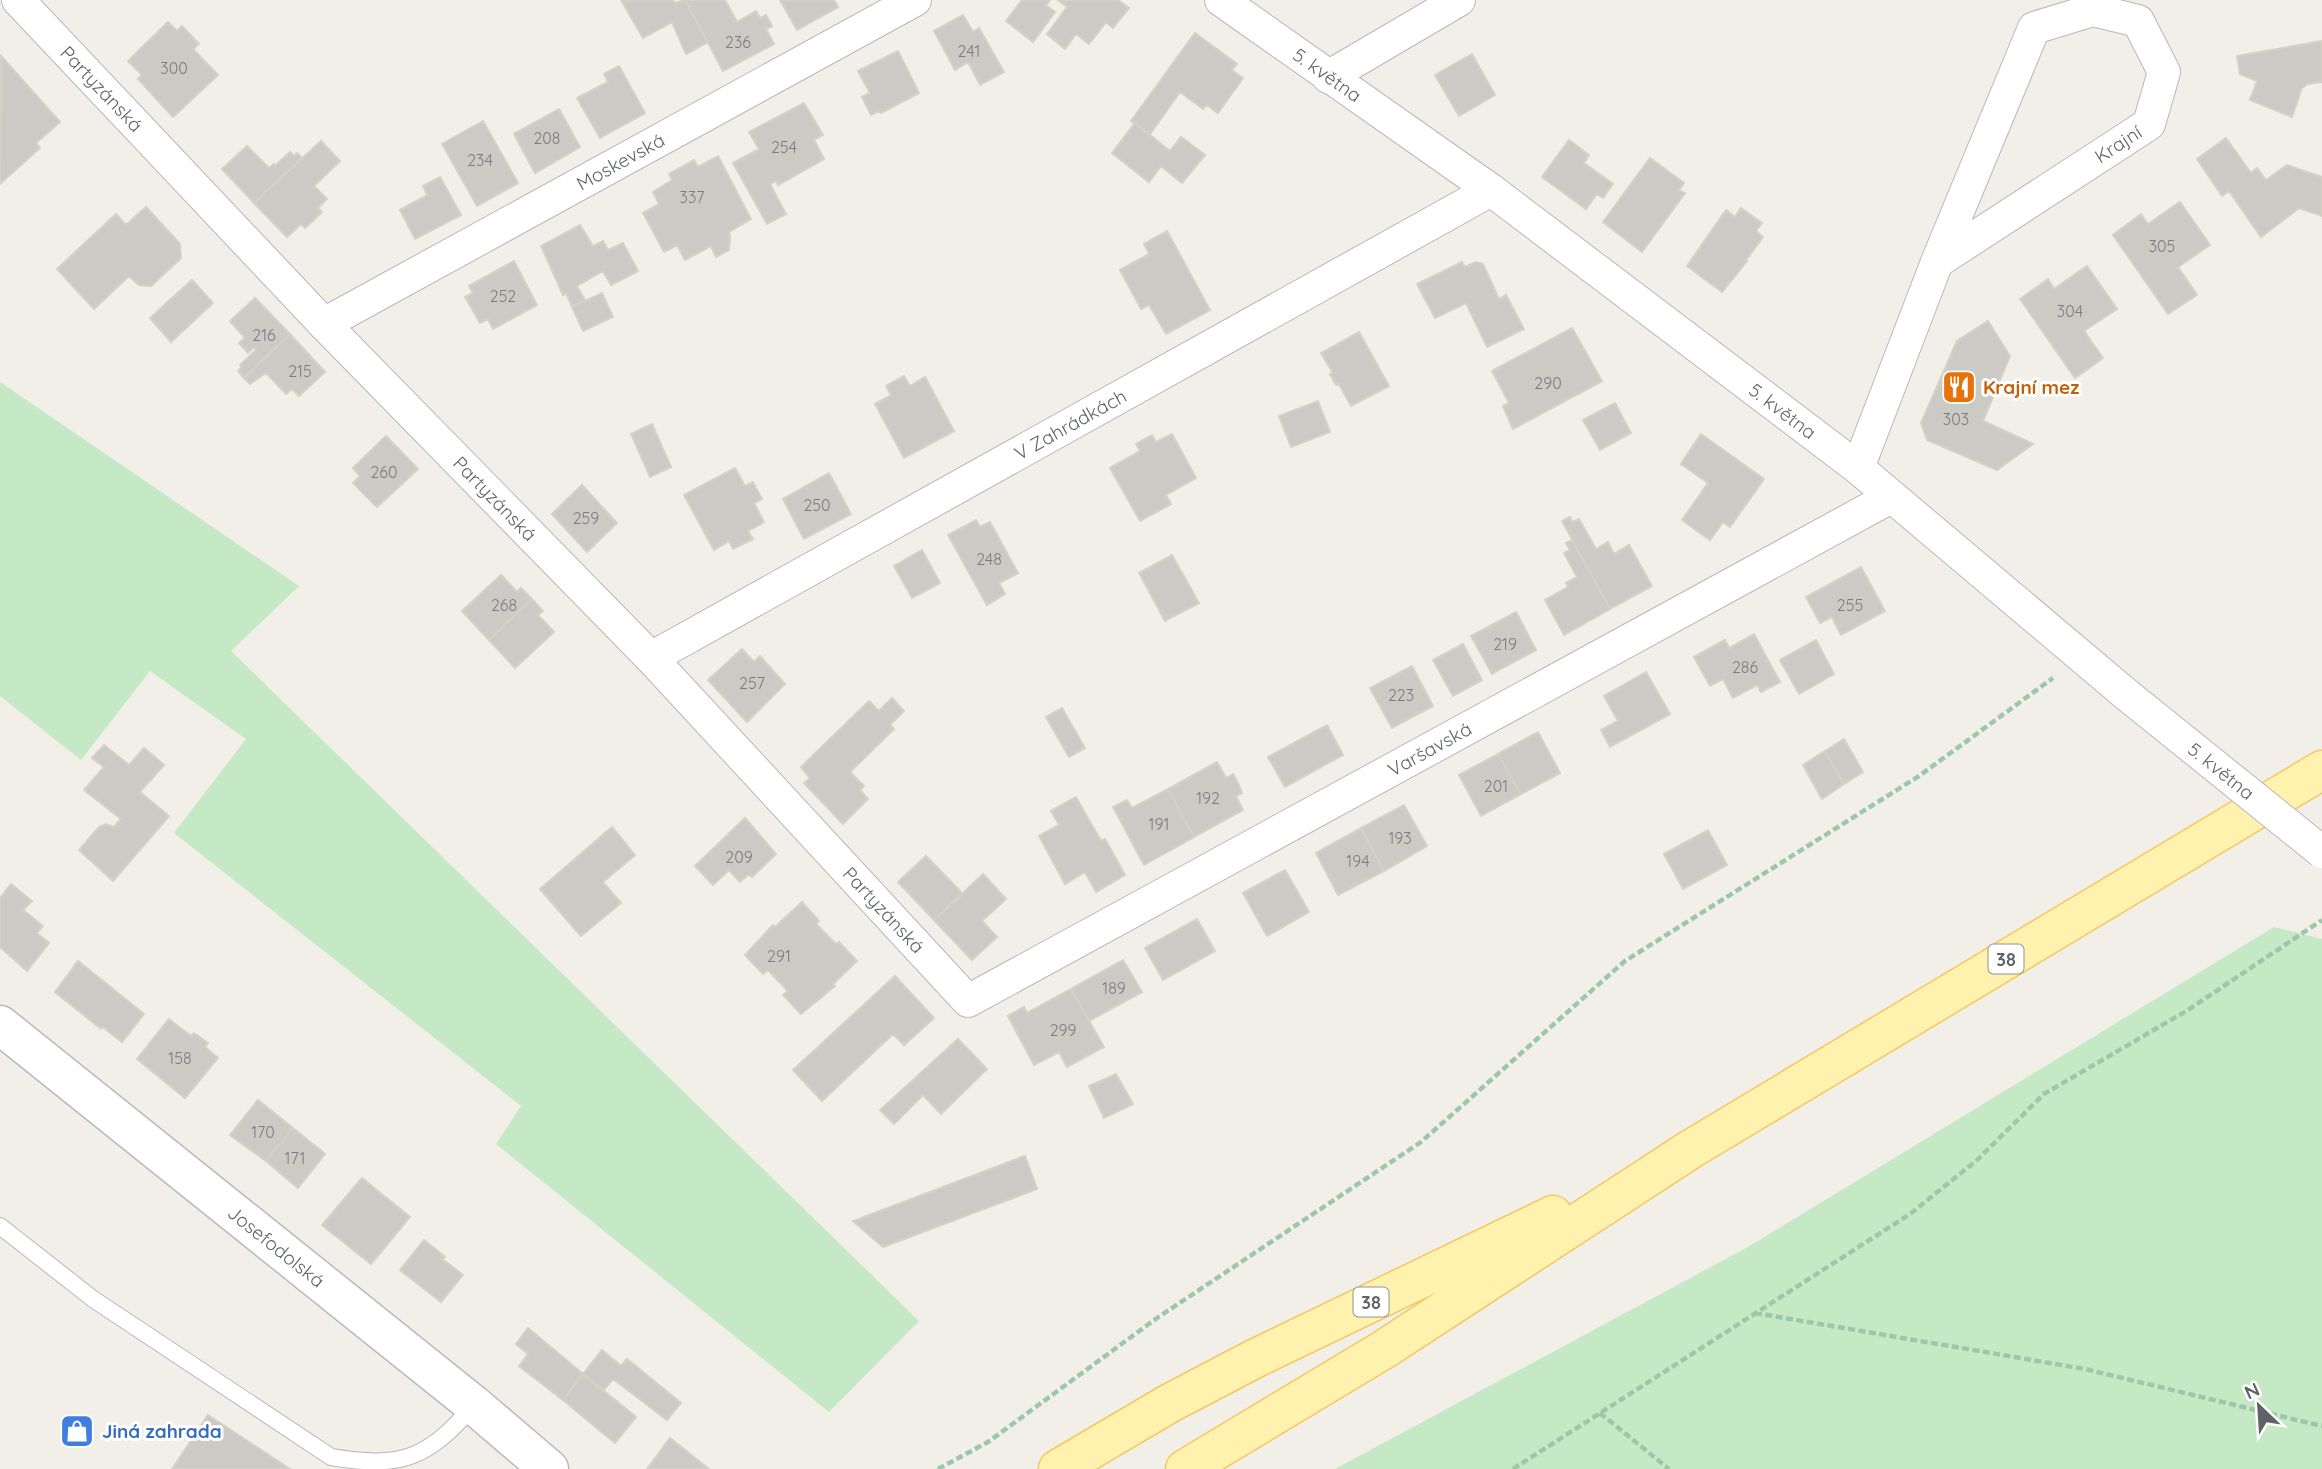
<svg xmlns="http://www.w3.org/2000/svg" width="2322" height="1469" viewBox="0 0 2322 1469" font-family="Quicksand,sans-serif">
<rect width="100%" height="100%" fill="#f1efe8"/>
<!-- green -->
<path fill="#c5e8c5" d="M0 382 299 586 231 651 919 1321 829 1412 496 1144 521 1106 174 833 246 739 150 671 81 760 0 696Z
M2274 927 2322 939V1469H1335L1748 1247Z"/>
<!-- building -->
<path fill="#cccac5" stroke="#d6d1c6" stroke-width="2" d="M621 0H673L675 3 685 0 708 42 686 54 672 22 643 38Z
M685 0H725L737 22 756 11 760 18 766 15 772 26 766 29 774 44 723 71Z
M780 0H834L838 7 797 30Z
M1022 0H1050L1046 5 1055 12 1033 42 1006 21Z
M1058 0H1118L1129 8 1113 28 1106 22 1089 44 1076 34 1065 49 1047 34 1067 7Z
M963 15 973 32 979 28 1004 72 980 85 968 62 955 70 934 31Z
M168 22 177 31 182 26 199 44 193 49 218 75 173 117 138 79 142 75 128 61Z
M1195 33 1237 64 1232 70 1243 78 1218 113 1207 105 1203 109 1180 92 1150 134 1131 121Z
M2322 41V82L2308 84 2302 88 2292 117 2250 100 2257 81 2240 74 2237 56Z
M898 51 919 93 881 113 879 111 871 115 862 97 870 93 858 71Z
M1472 54 1495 95 1459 116 1435 75Z
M1 56 60 122 36 143 40 148 0 184Z
M619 66 645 113 600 138 577 98 608 82 604 74Z
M804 103 823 135 814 140 824 159 778 185 776 181 770 184 786 214 767 224 733 163 759 149 749 132Z
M559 109 580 147 535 173 514 134Z
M483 121 518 183 477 206 442 144Z
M1135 123 1170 151 1181 137 1205 155 1182 183 1161 166 1149 182 1112 153Z
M2226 138 2251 173 2257 168 2266 180 2287 165 2322 177V216L2299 208 2261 237 2229 191 2222 196 2197 159Z
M1569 140 1589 155 1584 163 1613 184 1603 198 1597 194 1586 209 1542 177Z
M321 141 340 161 314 186 327 199 318 208 322 212 305 228 301 224 287 237 254 203Z
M247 146 269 168 274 164 275 166 290 152 294 156 297 153 302 158 254 203 222 169Z
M718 156 751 219 729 232 730 236 729 250 716 257 711 246 685 260 677 245 664 252 643 213 659 204 653 192 672 180 669 174 694 160 698 167Z
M1650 158 1684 183 1679 190 1685 193 1642 252 1603 222Z
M440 177 461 215 415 239 400 210 427 195 423 186Z
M2180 202 2210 245 2178 267 2197 295 2168 314 2113 235 2141 214 2148 224Z
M146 207 180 244 181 258 151 286 139 285 129 276 94 309 57 269 116 214 126 225Z
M1741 208 1762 223 1756 231 1763 237 1746 260 1747 261 1722 292 1687 266 1726 210 1735 217Z
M580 225 593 246 603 241 608 250 623 243 638 271 611 285 603 271 577 286 585 300 572 307 566 293 563 295 541 246Z
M1167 231 1210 310 1166 334 1149 305 1141 309 1120 270 1149 254 1144 244Z
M514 261 537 305 493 329 488 319 480 323 465 297 473 293 469 286Z
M1462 262 1465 267 1476 262 1483 264 1499 299 1506 295 1524 329 1487 347 1466 303 1435 318 1417 284Z
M2087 266 2117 309 2084 331 2103 358 2075 378 2020 299 2048 279 2054 289Z
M192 280 213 303 171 342 150 318Z
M602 293 613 317 583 331 572 307Z
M255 298 290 334 244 378 238 371 242 367 240 365 256 350 254 347 248 353 239 343 245 338 230 321Z
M1988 321 2010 356 1983 421 2033 444 1997 470 1927 440 1921 423 1957 341Z
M1572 328 1602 381 1513 429 1503 406 1509 403 1492 371Z
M1359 332 1389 386 1351 406 1339 384 1336 385 1330 374 1333 373 1321 353Z
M290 334 325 372 299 396 292 389 286 394 266 373 250 384 244 378Z
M904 376 910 386 925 377 954 431 904 458 875 404 891 395 886 386Z
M1318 401 1330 432 1291 447 1279 416Z
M1615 403 1631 433 1600 450 1583 420Z
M652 424 671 467 650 477 631 434Z
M1172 434 1196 478 1166 495 1171 504 1140 521 1110 468 1140 451 1136 444 1152 435 1156 442Z
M1701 434 1764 479 1730 527 1723 522 1710 540 1682 520 1708 483 1681 464Z
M386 436 418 469 377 507 353 483 360 476 353 468Z
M735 468 745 486 753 482 762 499 754 503 764 522 748 531 753 539 733 549 729 541 714 550 684 495Z
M829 473 851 514 804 539 783 499Z
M582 485 617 523 587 552 552 514Z
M1570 517 1573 522 1579 519 1596 549 1608 542 1614 554 1629 545 1652 586 1610 609 1562 521Z
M976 520 980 527 990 522 1018 573 999 583 1005 594 987 605 948 535Z
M1572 540 1610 609 1564 635 1545 600 1568 587 1566 583 1577 577 1564 553 1570 550 1566 543Z
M922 550 940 583 912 598 894 566Z
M1172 555 1199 603 1165 621 1139 573Z
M1861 567 1885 611 1841 635 1832 617 1820 623 1806 597Z
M501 575 517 592 521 588 532 599 489 640 462 611Z
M532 599 543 611 538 615 554 632 515 668 489 640Z
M1516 612 1536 650 1492 674 1471 636Z
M1754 634 1780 682 1761 692 1757 685 1733 698 1723 679 1710 686 1694 657 1725 640 1729 648Z
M1816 640 1834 674 1799 694 1780 660Z
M1463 644 1482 680 1453 696 1433 660Z
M742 649 754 662 760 656 785 684 747 722 708 680Z
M1412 666 1433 706 1392 728 1370 688Z
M1646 672 1670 714 1610 747 1601 730 1618 721 1604 696Z
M892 698 904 711 890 725 894 729 850 772 864 786 860 790 868 799 843 824 804 783 810 778 801 767 869 701 879 711Z
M1062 708 1085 748 1069 757 1046 717Z
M1327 725 1343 755 1285 787 1268 757Z
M1538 732 1560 773 1521 794 1498 754Z
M1844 739 1863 772 1844 784 1825 751Z
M104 745 129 765 144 748 164 765 140 792 169 816 113 881 79 850 99 827 106 824 114 827 121 819 84 790 104 767 92 758Z
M1825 751 1844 784 1822 799 1803 765Z
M1498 754 1521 794 1481 816 1459 775Z
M1217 762 1226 778 1233 774 1239 785 1242 793 1236 796 1243 810 1194 837 1168 789Z
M1168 789 1194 837 1144 865 1113 807 1127 800 1132 808Z
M1076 797 1101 841 1105 839 1125 875 1096 892 1085 872 1065 884 1039 836 1059 825 1051 811Z
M1404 805 1427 846 1384 871 1361 828Z
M745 818 776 854 752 877 749 874 740 882 729 870 713 885 695 866Z
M612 827 635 855 603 882 621 903 581 936 540 889Z
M1361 828 1384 871 1338 895 1316 853Z
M1708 830 1727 865 1683 889 1664 854Z
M926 856 963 894 934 920 898 882Z
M1285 870 1309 912 1267 936 1243 893Z
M983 874 1006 899 982 921 997 937 972 960 934 920Z
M11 884 32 901 23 910 43 926 37 933 49 943 27 971 0 947V898Z
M802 902 819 921 816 924 836 944 839 942 857 961 833 984 835 986 801 1014 783 995 788 991 768 970 763 974 745 955 773 925 775 927Z
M1197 919 1215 951 1163 980 1145 948Z
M1123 960 1142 992 1089 1021 1071 989Z
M78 961 144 1014 122 1042 103 1027 101 1029 55 992Z
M895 976 934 1018 904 1045 893 1034 822 1101 793 1070Z
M1071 989 1104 1047 1067 1067 1059 1052 1034 1065 1008 1016 1024 1007 1027 1013Z
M169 1019 191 1036 194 1033 208 1043 205 1047 218 1058 185 1098 137 1059Z
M958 1039 987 1069 941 1114 923 1095 894 1124 880 1110Z
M1116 1074 1133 1104 1104 1118 1089 1086Z
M258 1100 293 1128 266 1161 230 1135Z
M293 1128 325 1154 298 1188 266 1161Z
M1025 1156 1037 1189 883 1247 853 1221Z
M362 1178 410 1217 371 1264 322 1225Z
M424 1240 445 1257 442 1259 463 1275 441 1302 400 1270Z
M528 1328 583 1374 563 1400 519 1366 528 1354 516 1344Z
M602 1350 621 1366 627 1359 681 1403 667 1420 613 1379 603 1391 583 1374Z
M583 1374 636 1417 615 1443 563 1400Z
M208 1415 290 1469H172Z
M670 1438 709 1469H647Z"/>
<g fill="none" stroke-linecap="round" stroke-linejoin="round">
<!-- lane casing -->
<g stroke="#b5b8bc" stroke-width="18">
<path id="lane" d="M0 1226 93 1299 331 1457C403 1469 428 1458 474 1405"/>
</g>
<!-- street casing -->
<g stroke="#b5b8bc" stroke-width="34">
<g id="street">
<path id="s1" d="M18 0 324 324 651 658 968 1001 1891 497"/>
<path id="s2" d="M1221 0 1491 190 1858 468 2127 695"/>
<path d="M1328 77 1459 0"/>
<path id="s3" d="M324 324 915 0"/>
<path d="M1858 468 1937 262 2034 28 2093 10 2138 21 2164 72 2149 124 1937 262"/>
<path id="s4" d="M651 658 1491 190"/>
</g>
</g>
<!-- secondary casing -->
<g stroke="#b6babf" stroke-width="41">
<g id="secondary">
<path id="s5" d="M0 1025 474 1405 549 1469"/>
</g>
</g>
<!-- primary casing -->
<g stroke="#f2c960" stroke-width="41">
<path id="primary" d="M1058 1469 1170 1403 1256 1358 1553 1215
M1185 1469 1383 1350 1691 1149 2322 770"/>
</g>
<!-- path -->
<path stroke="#9cc7a9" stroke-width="4.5" stroke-dasharray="7 3.5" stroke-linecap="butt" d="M1755 1313 2085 1369 2322 1426
M1600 1413 1669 1469
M938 1469 988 1442 1157 1318 1421 1142 1625 961 1919 776 2053 678
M1513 1469 1910 1214 1976 1161 2044 1094 2188 1010 2322 920"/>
<!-- lane -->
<use href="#lane" stroke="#fff" stroke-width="16"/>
<!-- street -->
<use href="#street" stroke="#fff" stroke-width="32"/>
<!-- secondary -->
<use href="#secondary" stroke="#fff" stroke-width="38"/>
<!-- primary -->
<use href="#primary" stroke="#fff2af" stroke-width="38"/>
<!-- street-bridge casing -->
<g stroke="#b5b8bc" stroke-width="34" stroke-linecap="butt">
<g id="street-bridge">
<path id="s6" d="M2127 695 2322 852"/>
</g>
</g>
<!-- street-bridge -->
<use href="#street-bridge" stroke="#fff" stroke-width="32"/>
</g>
<!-- icons -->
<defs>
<g id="restaurant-square" transform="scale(1.75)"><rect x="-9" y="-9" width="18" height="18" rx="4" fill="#e8710a" stroke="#fff"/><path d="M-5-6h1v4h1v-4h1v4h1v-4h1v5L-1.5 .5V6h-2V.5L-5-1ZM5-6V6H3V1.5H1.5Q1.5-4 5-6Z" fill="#fff"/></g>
<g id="shop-square" transform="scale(1.75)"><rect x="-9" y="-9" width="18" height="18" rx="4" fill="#3f7fe0" stroke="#fff"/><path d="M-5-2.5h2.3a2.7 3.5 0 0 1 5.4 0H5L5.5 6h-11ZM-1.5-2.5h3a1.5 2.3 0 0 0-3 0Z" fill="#fff"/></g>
</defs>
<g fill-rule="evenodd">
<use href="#restaurant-square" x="1959" y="387"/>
<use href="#shop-square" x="77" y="1431"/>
</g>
<g text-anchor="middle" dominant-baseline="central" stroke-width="6" stroke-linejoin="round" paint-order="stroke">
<!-- number labels -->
<g font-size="16" fill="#7a7d7f">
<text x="738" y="42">236</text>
<text x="969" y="51">241</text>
<text x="174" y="68">300</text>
<text x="547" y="138">208</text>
<text x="784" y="147">254</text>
<text x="480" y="160">234</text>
<text x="692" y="197">337</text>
<text x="2162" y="246">305</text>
<text x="503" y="296">252</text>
<text x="2070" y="311">304</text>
<text x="264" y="335">216</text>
<text x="300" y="371">215</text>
<text x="1548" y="383">290</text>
<text x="1956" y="419">303</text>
<text x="384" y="472">260</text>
<text x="817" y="505">250</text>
<text x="586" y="518">259</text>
<text x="989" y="559">248</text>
<text x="504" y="605">268</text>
<text x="1850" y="605">255</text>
<text x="1505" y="644">219</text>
<text x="1745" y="667">286</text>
<text x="752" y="683">257</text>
<text x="1401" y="695">223</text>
<text x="1496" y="786">201</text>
<text x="1208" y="798">192</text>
<text x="1159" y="824">191</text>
<text x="1400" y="838">193</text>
<text x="739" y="857">209</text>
<text x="1358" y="861">194</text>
<text x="779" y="956">291</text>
<text x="1114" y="988">189</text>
<text x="1063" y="1030">299</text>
<text x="180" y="1058">158</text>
<text x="263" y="1132">170</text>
<text x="295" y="1158">171</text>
</g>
<!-- shield labels -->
<g fill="#fff" stroke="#8f9295" stroke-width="2">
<rect x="1988.5" y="944.5" width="35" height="29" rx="5"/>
<rect x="1353.5" y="1287.5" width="35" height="29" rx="5"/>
</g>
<g font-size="18" font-weight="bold" fill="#5f6368">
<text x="2006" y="959">38</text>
<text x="1371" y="1302">38</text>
</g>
<!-- street labels -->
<g font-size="19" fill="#5f6368" stroke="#fff">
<text stroke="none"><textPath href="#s2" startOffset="130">5. května</textPath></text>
<text stroke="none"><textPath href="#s1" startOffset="122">Partyzánská</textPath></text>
<text transform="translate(2118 144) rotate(-33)">Krajní</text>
<text stroke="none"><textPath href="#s3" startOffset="338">Moskevská</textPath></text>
<text stroke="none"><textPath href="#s2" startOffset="696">5. května</textPath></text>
<text stroke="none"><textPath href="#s4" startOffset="480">V Zahrádkách</textPath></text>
<text stroke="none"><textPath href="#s1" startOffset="690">Partyzánská</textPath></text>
<text stroke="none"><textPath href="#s1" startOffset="1906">Varšavská</textPath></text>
<text stroke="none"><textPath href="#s6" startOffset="121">5. května</textPath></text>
<text stroke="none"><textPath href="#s1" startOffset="1256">Partyzánská</textPath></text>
<text stroke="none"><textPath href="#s5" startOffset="354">Josefodolská</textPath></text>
</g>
<!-- food labels -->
<g font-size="19" font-weight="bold" fill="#c56008" stroke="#fff" text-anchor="start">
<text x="1983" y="387">Krajní mez</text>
</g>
<!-- shop labels -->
<g font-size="19" font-weight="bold" fill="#366cbe" stroke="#fff" text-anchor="start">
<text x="102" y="1431">Jiná zahrada</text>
</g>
</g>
<!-- north arrow -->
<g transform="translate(2259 1406) rotate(335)" stroke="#ffffff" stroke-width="5" paint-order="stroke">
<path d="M0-5L12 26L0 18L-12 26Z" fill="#5f6368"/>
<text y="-10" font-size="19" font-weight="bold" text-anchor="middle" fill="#5f6368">N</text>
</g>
</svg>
